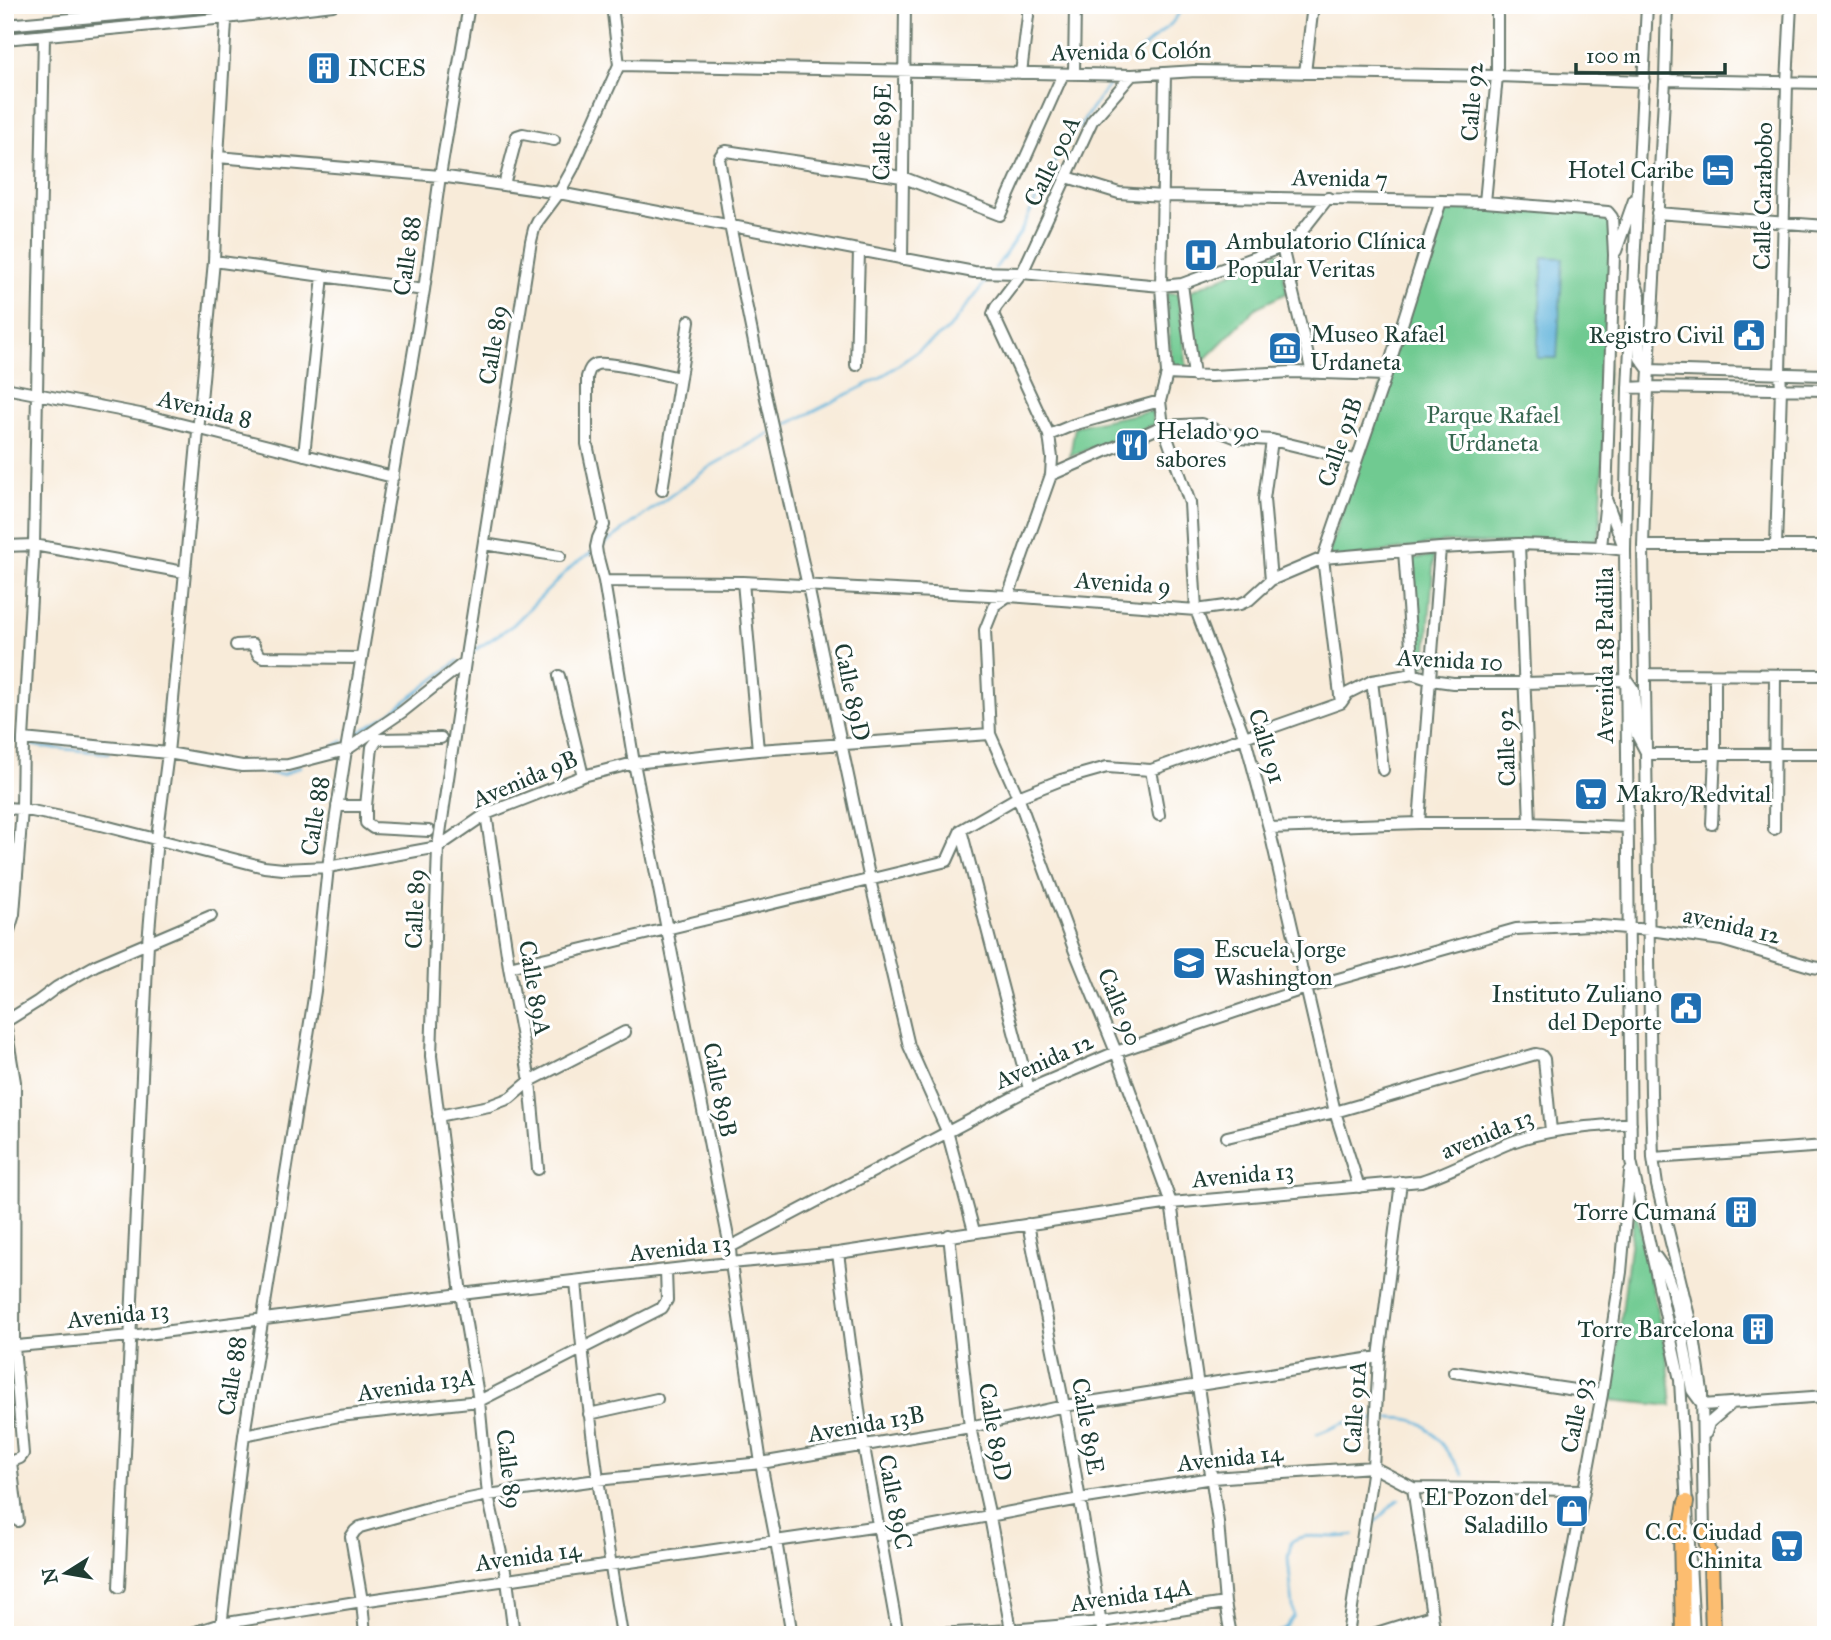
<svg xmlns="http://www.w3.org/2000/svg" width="1831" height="1640" viewBox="0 0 1831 1640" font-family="'IM FELL Great Primer',serif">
<rect width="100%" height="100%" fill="#fff"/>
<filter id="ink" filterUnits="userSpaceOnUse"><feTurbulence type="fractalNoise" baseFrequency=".0143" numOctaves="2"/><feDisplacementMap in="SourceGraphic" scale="14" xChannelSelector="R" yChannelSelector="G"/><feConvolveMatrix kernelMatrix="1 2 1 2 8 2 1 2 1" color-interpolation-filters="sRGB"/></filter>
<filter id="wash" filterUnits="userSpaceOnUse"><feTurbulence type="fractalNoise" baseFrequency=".00686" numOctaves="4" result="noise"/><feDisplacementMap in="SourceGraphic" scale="28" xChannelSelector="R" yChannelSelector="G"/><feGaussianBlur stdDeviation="1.57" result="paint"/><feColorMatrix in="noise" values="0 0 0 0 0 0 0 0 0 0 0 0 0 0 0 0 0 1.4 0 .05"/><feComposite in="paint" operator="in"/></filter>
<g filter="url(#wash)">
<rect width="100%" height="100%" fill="#f8ebd9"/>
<!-- green -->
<path fill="#6fca91" stroke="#478462" stroke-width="2" d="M1439 203 1605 210 1614 222 1600 531 1592 547 1443 542 1326 562Z
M1279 252 1287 293 1257 307 1199 365 1190 291Z
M1166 293H1178L1187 369 1172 367Z
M1152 411 1154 425 1070 456 1075 426Z
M1434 556 1426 666 1416 664 1409 559Z
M1635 1206 1668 1362 1672 1406 1611 1400Z"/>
<!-- water -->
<path fill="#5eb2da" stroke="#3e7887" stroke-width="2" d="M1543 257 1563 258 1557 358H1537Z"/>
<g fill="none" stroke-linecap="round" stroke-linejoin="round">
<!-- stream -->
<path stroke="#5eb2da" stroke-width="2.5" d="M1130 59 1171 24 1186 5
M995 269 1021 231 1053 164 1109 84
M776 430 880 378 949 329 989 277
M599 548 711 466 770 433
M469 654 513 625 573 565 593 552
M352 736 389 714 458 661
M5 737 19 741
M32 745 42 747 109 753
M328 750 343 741
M254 771 282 775 301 766
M1381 1418C1394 1418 1408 1417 1420 1423 1434 1429 1454 1462 1463 1475
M1317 1434 1344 1423 1374 1419
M1368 1528C1380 1519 1388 1508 1399 1499
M1274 1635 1286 1627 1294 1616 1288 1558 1291 1542C1303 1532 1321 1538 1336 1537 1342 1537 1348 1536 1354 1535"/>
</g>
</g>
<g filter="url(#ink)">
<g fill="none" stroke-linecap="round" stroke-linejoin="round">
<!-- minor casing -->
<g stroke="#6b7a6e" stroke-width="14">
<path id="minor" d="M1647 5 1628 388 1625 550 1631 1161 1680 1380 1694 1635
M1667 5 1665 80 1648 387 1643 546 1651 1093 1653 1158 1657 1185 1694 1337 1702 1391 1704 1537
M5 25 226 5
M5 39 226 18 333 5
M619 65 1132 75 1196 71 1497 76 1644 81
M1021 73 1028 16V5
M1074 73 1075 5
M1165 73 1161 286 1167 374 1160 401 1163 426 1190 503 1196 610 1245 738 1269 828 1335 1112 1227 1137
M1305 73 1313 5
M1132 75 1092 121 1022 273 996 307 993 314 1049 435 1052 458 1051 475 1008 596 995 605 985 630 990 734 1018 797 1074 949 1116 1052 1171 1203 1218 1522 1225 1603 1231 1635
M1665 80 1826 83
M218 157 440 176 559 193 974 272 1022 273 1161 286 1182 284 1282 247 1299 235 1328 198
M1067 177 1119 193 1162 196 1441 201 1485 202 1608 212 1612 217 1614 255 1606 499 1601 547
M504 185 517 136 523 134 554 140
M1485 202 1497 76V5
M1657 213 1826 226
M1282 247 1312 373
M1616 251 1634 200
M902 259 905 5
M214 261 424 290
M1635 281 1640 296V358L1649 370 1826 375
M1182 284 1194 376
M856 365 859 251
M1167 374 1211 376 1292 372 1386 375
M680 378C665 375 609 361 597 364 590 366 589 371 587 377V444L604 525 598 538 596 547 597 554 604 581 634 763 730 1247 731 1264 761 1463 776 1541 792 1635
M5 388 140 414 393 477
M1628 388 1648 387 1826 390
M1049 435 1073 425 1160 401
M304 455 323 276
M1051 475 1163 426 1201 424 1237 438 1272 440 1355 460
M662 490 689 321
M484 544 560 556
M1519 544 1530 823
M5 546 34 545 184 572
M1643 546H1826
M1776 546 1781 388 1780 373 1787 83 1791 5
M1404 551 1413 674
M1271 580 1264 499 1272 440
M604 581 743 582 1008 596 1196 610 1240 604 1249 600 1271 580 1323 558 1440 548 1519 544 1601 547 1625 550 1606 499
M743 582 758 750
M236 645 253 644 258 654 263 657 362 658
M1645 674 1826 675
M559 676 583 776
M1372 681 1383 770
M1341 703 1323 558 1386 375 1441 201
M23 739 168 753 242 766 288 765 346 750 402 712 465 662
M1151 770 1159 815
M337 806H366L372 747 378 739 441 738
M366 806V823L373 828 429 831
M5 808 22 809 101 825 264 867 283 869 328 867 438 847 486 814 583 776 634 763 758 750 990 734
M486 814 509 967 530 1081 538 1169
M1419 823 1440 548
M1712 824 1715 754V675
M1269 828 1419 823H1530L1627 827
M1774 829 1775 675
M961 830 1029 1089
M5 944 14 914 22 809 23 739 34 545 44 36
M509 967 947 861 961 830 1018 797 1061 780 1107 767 1151 770 1341 703 1348 693 1372 681 1413 674 1431 680 1453 683H1525L1627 680 1634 690 1637 735 1647 754H1826
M5 1022 15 1082 14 1346 23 1454 20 1458 5 1464
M5 1022 37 1002 57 987 96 965 211 916
M438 1116 489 1106 510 1098 530 1081 625 1032
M1653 1158 1826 1146
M1359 1187 1335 1112 1536 1054 1541 1055 1544 1059 1551 1131
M1028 1224 1064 1406 1103 1635
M974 1231 947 1131 909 1046 870 880 808 586 759 367 730 225 719 158 723 152 726 151 902 177 1000 215 1063 74
M949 1235 970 1427 990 1517 1012 1635
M728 1250 730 1247 1029 1089 1116 1052 1306 988 1516 929 1590 925 1650 930 1722 940 1813 967 1826 969
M838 1253 864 1447 898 1635
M1656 1257 1665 1270 1673 1292 1680 1322 1692 1390 1703 1405 1826 1396
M576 1281C586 1400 602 1517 622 1635
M5 1347 131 1336 461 1294 709 1265 838 1253 1171 1203 1421 1181C1453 1171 1481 1154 1512 1142 1550 1128 1591 1127 1631 1123
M1454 1372 1602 1394
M589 1414 657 1399
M1706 1433 1709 1423 1731 1404
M244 1435 339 1416 479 1401 662 1308 667 1300 666 1271
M11 1462 18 1521
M1413 1488 1435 1635
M881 1536 1080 1499 1212 1478 1373 1467 1413 1488 1583 1490
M119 1587 148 943 157 838 168 753 214 261 218 157 227 5
M186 1635 221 1624 362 1601 879 1526
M220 1635 244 1435 315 991 328 867 346 750 424 290 440 176 469 5
M365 1635 362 1601 351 1537 355 1531 360 1527 435 1506 488 1495 597 1480 761 1463 970 1427 1064 1406 1379 1357
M514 1635 507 1580 488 1495 479 1401 461 1294 431 1056 438 847 465 662 531 241 534 229 538 221 559 193 573 168 619 65 612 5
M917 1635 1011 1630 1101 1622 1225 1603
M1348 1635 1373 1467 1379 1357 1401 1182
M1370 1635 1431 1616
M1557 1635 1602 1394 1621 1272 1630 1171"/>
</g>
<!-- major casing -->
<g stroke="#6b7a6e" stroke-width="18">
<path id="major" d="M1704 1532 1711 1561 1713 1635
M1683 1635 1681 1532 1686 1502"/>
</g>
<!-- minor -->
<use href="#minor" stroke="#fff" stroke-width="10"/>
<!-- major -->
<use href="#major" stroke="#fcbd6f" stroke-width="14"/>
</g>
</g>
<!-- icons -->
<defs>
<g id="building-square" transform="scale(1.75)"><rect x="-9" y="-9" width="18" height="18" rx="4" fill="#1f6fb2" stroke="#fff"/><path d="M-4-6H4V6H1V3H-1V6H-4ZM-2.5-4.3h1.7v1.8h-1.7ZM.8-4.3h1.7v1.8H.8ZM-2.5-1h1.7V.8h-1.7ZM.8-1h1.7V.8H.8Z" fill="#fff"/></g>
<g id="hotel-square" transform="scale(1.75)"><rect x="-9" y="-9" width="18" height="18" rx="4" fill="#1f6fb2" stroke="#fff"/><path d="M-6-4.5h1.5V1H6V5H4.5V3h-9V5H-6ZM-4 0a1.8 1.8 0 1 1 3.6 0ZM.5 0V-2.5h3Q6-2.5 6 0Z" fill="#fff"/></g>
<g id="hospital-square" transform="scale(1.75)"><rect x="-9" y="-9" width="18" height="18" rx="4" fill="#1f6fb2" stroke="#fff"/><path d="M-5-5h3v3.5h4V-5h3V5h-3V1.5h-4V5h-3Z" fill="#fff"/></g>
<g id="civic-square" transform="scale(1.75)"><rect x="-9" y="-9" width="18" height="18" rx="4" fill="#1f6fb2" stroke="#fff"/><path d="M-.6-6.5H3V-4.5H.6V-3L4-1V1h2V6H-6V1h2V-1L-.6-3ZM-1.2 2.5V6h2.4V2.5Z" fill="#fff"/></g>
<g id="museum-square" transform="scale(1.75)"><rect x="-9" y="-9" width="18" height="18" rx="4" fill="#1f6fb2" stroke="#fff"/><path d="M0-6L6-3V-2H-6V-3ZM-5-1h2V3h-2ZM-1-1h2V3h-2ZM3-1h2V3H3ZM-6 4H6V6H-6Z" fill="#fff"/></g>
<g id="restaurant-square" transform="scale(1.75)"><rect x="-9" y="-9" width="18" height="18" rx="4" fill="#1f6fb2" stroke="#fff"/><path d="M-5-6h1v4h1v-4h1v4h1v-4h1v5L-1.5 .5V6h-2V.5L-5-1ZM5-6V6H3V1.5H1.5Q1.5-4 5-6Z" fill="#fff"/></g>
<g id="supermarket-square" transform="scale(1.75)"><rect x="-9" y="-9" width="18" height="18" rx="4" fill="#1f6fb2" stroke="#fff"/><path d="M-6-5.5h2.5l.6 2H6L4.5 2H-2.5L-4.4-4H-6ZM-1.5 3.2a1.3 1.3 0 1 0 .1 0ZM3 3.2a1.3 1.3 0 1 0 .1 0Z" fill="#fff"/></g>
<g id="school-square" transform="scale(1.75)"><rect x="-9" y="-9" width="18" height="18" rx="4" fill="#1f6fb2" stroke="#fff"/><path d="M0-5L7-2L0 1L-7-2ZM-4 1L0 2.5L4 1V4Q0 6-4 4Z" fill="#fff"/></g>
<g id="shop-square" transform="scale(1.75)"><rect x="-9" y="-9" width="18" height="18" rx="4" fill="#1f6fb2" stroke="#fff"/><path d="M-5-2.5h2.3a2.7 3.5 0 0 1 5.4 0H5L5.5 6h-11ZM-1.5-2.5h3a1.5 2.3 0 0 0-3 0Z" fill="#fff"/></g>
</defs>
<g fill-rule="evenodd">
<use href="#building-square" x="324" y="68"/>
<use href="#hotel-square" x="1718" y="170"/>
<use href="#hospital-square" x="1201" y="255"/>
<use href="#civic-square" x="1749" y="335"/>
<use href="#museum-square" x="1285" y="348"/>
<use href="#restaurant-square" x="1132" y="445"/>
<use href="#supermarket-square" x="1591" y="794"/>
<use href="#school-square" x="1189" y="963"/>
<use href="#civic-square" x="1686" y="1008"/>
<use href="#building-square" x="1741" y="1212"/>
<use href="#building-square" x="1758" y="1329"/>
<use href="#shop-square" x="1572" y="1511"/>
<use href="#supermarket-square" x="1787" y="1546"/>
</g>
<g text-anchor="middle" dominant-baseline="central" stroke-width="6" stroke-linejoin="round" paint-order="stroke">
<!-- street labels -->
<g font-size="24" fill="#1f3d34" stroke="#fff">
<text transform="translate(1131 51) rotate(-1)">Avenida 6 Colón</text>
<text transform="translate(1472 102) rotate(-86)">Calle 92</text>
<text transform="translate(882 132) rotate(-89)">Calle 89E</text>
<text transform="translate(1052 161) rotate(-64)">Calle 90A</text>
<text transform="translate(1340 178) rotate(1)">Avenida 7</text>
<text transform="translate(1763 196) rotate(-89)">Calle Carabobo</text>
<text transform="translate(407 256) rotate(-82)">Calle 88</text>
<text transform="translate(493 345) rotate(-81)">Calle 89</text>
<text transform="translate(205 409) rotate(14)">Avenida 8</text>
<text transform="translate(1340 442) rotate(-71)">Calle 91B</text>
<text transform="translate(1123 583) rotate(4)">Avenida 9</text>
<text transform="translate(1605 655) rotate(-90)">Avenida 18 Padilla</text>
<text transform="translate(1450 660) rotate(3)">Avenida 10</text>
<text transform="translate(852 692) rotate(78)">Calle 89D</text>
<text transform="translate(1267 746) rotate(73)">Calle 91</text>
<text transform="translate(1506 747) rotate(-92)">Calle 92</text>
<text transform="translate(525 779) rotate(-23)">Avenida 9B</text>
<text transform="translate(315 816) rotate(-81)">Calle 88</text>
<text transform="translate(415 909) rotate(-88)">Calle 89</text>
<text transform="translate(1732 925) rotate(13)">avenida 12</text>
<text transform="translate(535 988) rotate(80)">Calle 89A</text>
<text transform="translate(1120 1007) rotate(68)">Calle 90</text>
<text transform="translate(1044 1061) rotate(-24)">Avenida 12</text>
<text transform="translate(720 1090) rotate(79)">Calle 89B</text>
<text transform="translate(1487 1134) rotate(-22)">avenida 13</text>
<text transform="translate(1243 1175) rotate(-5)">Avenida 13</text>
<text transform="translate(680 1248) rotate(-6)">Avenida 13</text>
<text transform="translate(118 1315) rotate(-6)">Avenida 13</text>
<text transform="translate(232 1376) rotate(-81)">Calle 88</text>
<text transform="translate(416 1385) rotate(-8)">Avenida 13A</text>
<text transform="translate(1355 1407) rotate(-86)">Calle 91A</text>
<text transform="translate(1576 1415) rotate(-79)">Calle 93</text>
<text transform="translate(866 1424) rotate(-10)">Avenida 13B</text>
<text transform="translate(1088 1426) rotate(80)">Calle 89E</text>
<text transform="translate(995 1432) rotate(80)">Calle 89D</text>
<text transform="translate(1230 1458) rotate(-6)">Avenida 14</text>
<text transform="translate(509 1469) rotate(83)">Calle 89</text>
<text transform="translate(895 1502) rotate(79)">Calle 89C</text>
<text transform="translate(528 1556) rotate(-8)">Avenida 14</text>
<text transform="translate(1131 1595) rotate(-8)">Avenida 14A</text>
</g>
<!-- poi labels -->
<g font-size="24" fill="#1f3d34" stroke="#fff" text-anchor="end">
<text x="348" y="68" text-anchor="start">INCES</text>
<text x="1694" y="170">Hotel Caribe</text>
<text x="1226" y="241" text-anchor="start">Ambulatorio Clínica<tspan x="1226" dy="28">Popular Veritas</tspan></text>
<text x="1310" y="334" text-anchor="start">Museo Rafael<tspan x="1310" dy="28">Urdaneta</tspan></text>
<text x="1724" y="335">Registro Civil</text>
<text x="1156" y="431" text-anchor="start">Helado 90<tspan x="1156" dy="28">sabores</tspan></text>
<text x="1616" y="794" text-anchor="start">Makro/Redvital</text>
<text x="1214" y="949" text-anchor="start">Escuela Jorge<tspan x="1214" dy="28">Washington</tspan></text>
<text x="1662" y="994">Instituto Zuliano<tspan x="1662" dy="28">del Deporte</tspan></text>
<text x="1716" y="1212">Torre Cumaná</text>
<text x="1734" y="1329">Torre Barcelona</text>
<text x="1548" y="1497">El Pozon del<tspan x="1548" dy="28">Saladillo</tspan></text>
<text x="1762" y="1532">C.C. Ciudad<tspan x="1762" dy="28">Chinita</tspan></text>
</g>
<!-- park labels -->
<g font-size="24" fill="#376750" stroke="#fff">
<text x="1493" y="415">Parque Rafael<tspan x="1493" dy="28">Urdaneta</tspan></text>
</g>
</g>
<!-- margin -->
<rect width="1831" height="1640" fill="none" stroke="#fff" stroke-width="28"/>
<!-- north arrow -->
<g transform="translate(66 1573) rotate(259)" stroke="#ffffff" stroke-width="5" paint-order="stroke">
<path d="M0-5L12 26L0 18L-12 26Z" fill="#1f3d34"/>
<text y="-10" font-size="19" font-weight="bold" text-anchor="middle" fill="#1f3d34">N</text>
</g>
<!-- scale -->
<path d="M1576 63v10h149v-10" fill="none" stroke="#1f3d34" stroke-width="3.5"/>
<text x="1586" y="63" font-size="21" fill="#1f3d34" stroke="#ffffff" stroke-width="5" paint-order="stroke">100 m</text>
</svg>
